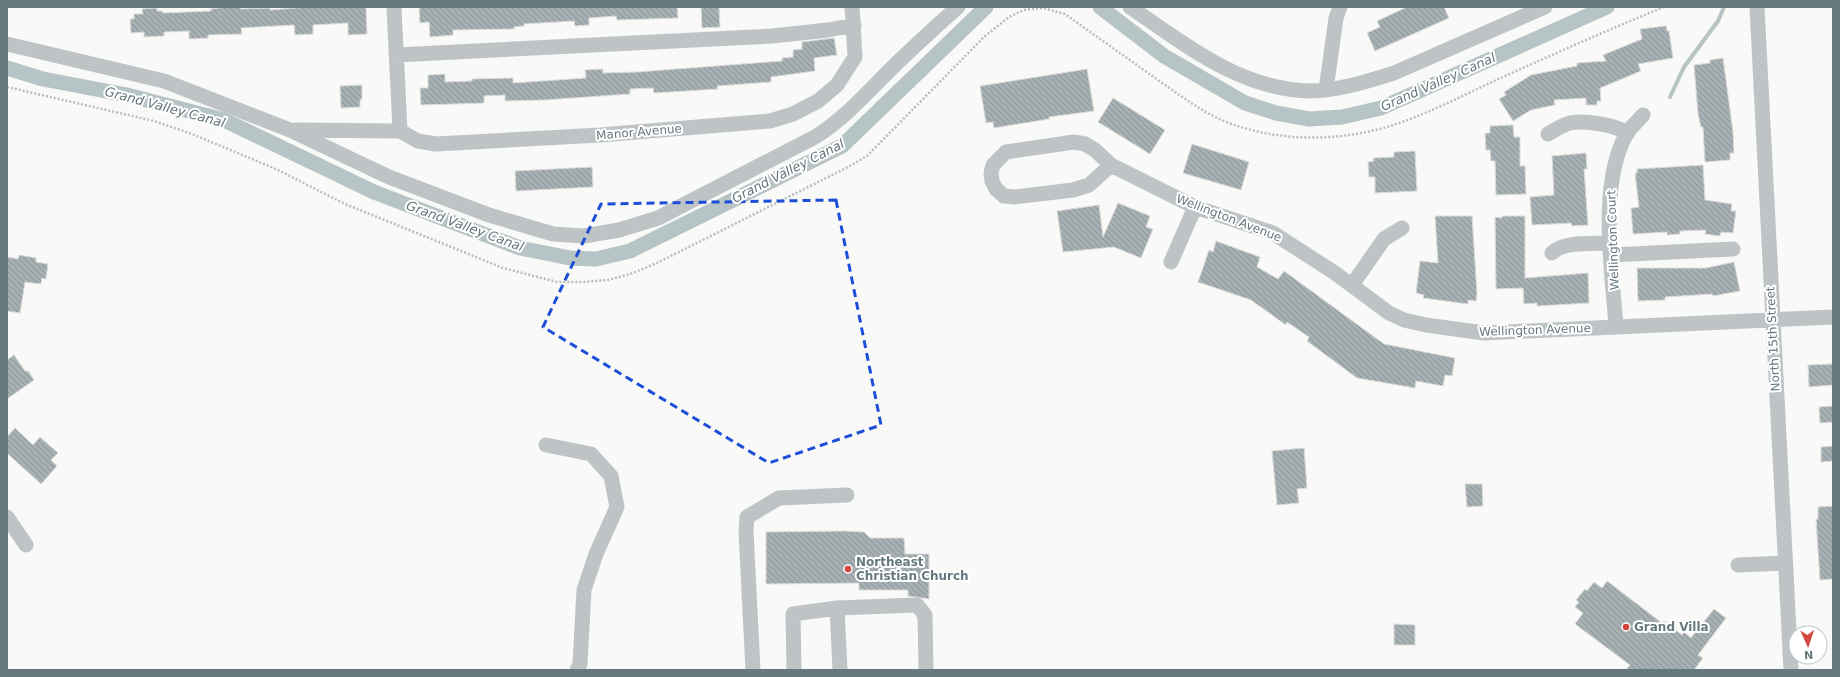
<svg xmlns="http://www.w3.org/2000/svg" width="1840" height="677" viewBox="0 0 1840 677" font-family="'DejaVu Sans',sans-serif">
<defs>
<pattern id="building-back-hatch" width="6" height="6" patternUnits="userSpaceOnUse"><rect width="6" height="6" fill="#a6b0b3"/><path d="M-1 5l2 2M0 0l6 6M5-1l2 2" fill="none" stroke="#8b9497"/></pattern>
</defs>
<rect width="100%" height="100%" fill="#f9f9f7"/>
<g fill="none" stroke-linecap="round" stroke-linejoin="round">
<!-- stream -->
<path stroke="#b7c4c5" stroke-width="4" d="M1670 97 1684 67 1718 21 1724 7"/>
<!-- canal -->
<path stroke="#b7c4c5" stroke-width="15" d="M1100 7 1164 56 1245 103 1276 113 1309 119 1342 117 1381 108 1607 7
M7 68 43 79 127 95 224 120 374 192 520 248 570 258 596 259 630 251 842 146 986 7"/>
</g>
<!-- building -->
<path fill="url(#building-back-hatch)" stroke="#dbdbd9" d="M228 7H240L241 9 270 8V10L308 7H366L367 34 348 35V23L313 25V34L295 35 294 25 241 28 242 34 208 35V38L189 39V31L164 32V36L144 37V32L131 33 130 19H134V14H143L142 9 157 8V11H162L163 13 211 11V9Z
M419 7H677L678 18 617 20 616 16 589 18V25L575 26 574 21 524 24V26L514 27V29L453 30V35L430 37 429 22 420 23Z
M701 7H719L720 27 702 28Z
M1407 7H1444L1449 18 1375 51 1367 33 1380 27 1377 21Z
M1666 26 1667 31H1669L1673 58 1638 64 1641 71 1600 88 1601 101H1597V105H1586V98L1554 100 1555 105 1531 110 1513 121 1499 99 1506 95 1504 92 1531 75 1577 66V63L1606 61 1603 55 1642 39 1640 29Z
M834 38 837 55 814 58 815 71 771 77V82L717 86 718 89 654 93 653 88 630 89V94L544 100 505 101V95L484 96V103L421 105 420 88H428V75L445 74V82L472 81V79L513 78V83L586 78 585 70 603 69V73L637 72 782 61V58L793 57V50L802 49V42Z
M1723 58 1733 132 1734 153H1730V160L1705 162 1703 127H1701L1698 114 1694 65 1710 63V60Z
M1087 69 1094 111 1049 117V119L994 128 993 122 986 123 980 86Z
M362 85V99L360 100V107L341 108 340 86Z
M1113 98 1165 130 1150 154 1098 122Z
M1513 125 1514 137H1520V166H1525L1526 194 1496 195 1495 161H1491L1490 150H1486L1485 133H1490V126Z
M1192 144 1249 162 1241 190 1183 173Z
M1415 151 1417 191 1375 193V177H1369L1368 162 1374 161 1373 158 1394 157V152Z
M1586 153 1587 169H1584L1588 225 1572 226 1571 223 1532 225 1530 197 1554 195 1552 156Z
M1703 165 1705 200 1732 204 1731 211H1736L1733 233 1721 232 1720 236 1705 234 1706 230 1680 231V234L1667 235V232L1633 234 1631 208 1639 207 1635 173H1637V169Z
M592 167 593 187 516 191 515 171Z
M1118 203 1150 216 1146 227 1153 229 1141 258 1114 247 1063 252 1057 211 1099 205 1103 237Z
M1435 216H1472L1477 293 1476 301 1468 300V304L1423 298 1424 295 1416 293 1420 261 1438 263Z
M1502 216H1525V278L1588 273 1589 303 1537 306V303L1524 304 1523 288 1496 289 1495 217 1502 218Z
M1216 241 1260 257 1257 267 1278 279 1284 271 1384 344 1455 358 1452 376 1445 375 1443 386 1416 381 1415 388 1357 378 1307 341 1309 337 1287 322 1286 325 1251 300 1198 282 1209 250 1213 252Z
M19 255 36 258V262L48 264 46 279 42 278 41 284 25 282 20 313 7 311V257L18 259Z
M1734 262 1740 291 1713 296 1712 294 1665 297V300L1638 301 1637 268H1706Z
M14 355 25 371H28L34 380 7 399V360Z
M1833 364V385L1809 387 1808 365Z
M1833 406V422L1820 423 1819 407Z
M15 428 33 445 40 437 58 453 51 460 57 466 41 484 7 453V437Z
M1833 446V461L1821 462V447Z
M1304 448 1307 488 1297 489 1299 503 1277 505 1272 451Z
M1465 484H1482L1483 506 1467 507Z
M1833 506V579L1820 580 1816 519H1818V507Z
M844 531 864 532 870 538H904L905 554H929V599L908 596V590H859V583L766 584V532Z
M1607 581 1662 623 1664 621 1682 635 1684 632 1691 638 1714 609 1726 618 1704 647 1698 655 1703 658 1694 670H1626L1630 665 1575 624 1583 613 1575 607 1579 602 1576 600 1585 589 1587 591 1594 582 1602 588Z
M1394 624 1415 625V645H1394Z"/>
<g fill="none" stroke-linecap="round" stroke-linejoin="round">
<!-- path -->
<path stroke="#b9bdbf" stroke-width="2.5" stroke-dasharray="2 2" stroke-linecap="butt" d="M7 87 154 121 192 134 276 169 345 204 503 268 557 282H583L608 280 630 274 657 263 848 167 867 156 985 36 1009 17 1024 10 1043 8 1065 14C1097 37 1130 60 1162 83 1183 97 1202 112 1224 121 1276 142 1334 142 1387 127 1427 115 1465 94 1503 77 1556 53 1610 29 1664 7"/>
<!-- minor -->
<path stroke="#bec4c6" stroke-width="15" d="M394 7 400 131
M1130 7C1184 44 1241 90 1310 91 1338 91 1368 81 1394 73L1545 7
M1757 7 1791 670
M7 44 164 81 290 130 389 177 489 215 553 234 584 236 619 230 658 218 815 137C847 117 870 89 897 63 917 44 937 25 958 7
M396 55 772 36 828 30 854 25
M1326 90 1336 18 1340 7
M295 130 400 131 418 141 436 144 600 135 770 121 793 114 818 101 837 85 855 57 852 7
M1548 134C1555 130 1562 125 1570 123 1586 120 1614 125 1628 133
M1111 165 1089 185 1073 190 1014 197 1004 196 996 189 992 181 991 173 993 165 1006 152 1074 142 1085 144 1095 150 1111 165 1195 207 1273 233 1335 273 1389 313 1404 320 1426 325 1484 333 1833 317
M1552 253C1562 241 1595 244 1611 243
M1611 255 1733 249
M1171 262 1195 207
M1352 285 1384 239 1402 228
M1616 326C1612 270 1598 184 1627 133 1631 127 1638 121 1643 115
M546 445 591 454 611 476 617 507 596 554 584 590 580 664 577 670
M7 517 26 545
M1738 565 1785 563
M837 608 840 670
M753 670 746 532 747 517 779 498 847 495
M794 670 793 614 837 608 917 605 925 615 926 670"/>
</g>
<!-- marked area -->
<path fill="none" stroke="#1d4ed8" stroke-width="3" stroke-dasharray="8 5" stroke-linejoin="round" d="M836 200 881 425 769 463 543 327 601 204Z"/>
<!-- markers -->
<g fill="#d2483e" stroke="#fff" stroke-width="1.5">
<circle cx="848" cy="569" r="4"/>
<circle cx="1626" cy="627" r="4"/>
</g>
<g text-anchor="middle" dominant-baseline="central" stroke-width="4" stroke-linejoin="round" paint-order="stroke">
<!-- street labels -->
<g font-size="12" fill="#66797f" stroke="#fff">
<text transform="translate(639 132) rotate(-5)">Manor Avenue</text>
<text transform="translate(1229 218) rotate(21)">Wellington Avenue</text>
<text transform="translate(1613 240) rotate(-92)">Wellington Court</text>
<text transform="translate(1535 330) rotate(-2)">Wellington Avenue</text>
<text transform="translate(1773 339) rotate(-93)">North 15th Street</text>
</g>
<!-- poi labels -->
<g font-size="12" font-weight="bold" fill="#66797f" stroke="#fff" text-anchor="start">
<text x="856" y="562">Northeast<tspan x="856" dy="14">Christian Church</tspan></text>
<text x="1634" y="627">Grand Villa</text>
</g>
<!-- water labels -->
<g font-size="13" font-style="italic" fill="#627679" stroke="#fff">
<text transform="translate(1438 82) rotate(-24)">Grand Valley Canal</text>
<text transform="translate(165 107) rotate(15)">Grand Valley Canal</text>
<text transform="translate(788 171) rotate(-27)">Grand Valley Canal</text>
<text transform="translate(465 226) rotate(20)">Grand Valley Canal</text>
</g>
</g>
<!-- border -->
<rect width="1840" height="677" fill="none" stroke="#66797f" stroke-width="16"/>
<!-- north arrow -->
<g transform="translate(1808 645) rotate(177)"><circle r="19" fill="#ffffff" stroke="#c2c9cc"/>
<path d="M0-3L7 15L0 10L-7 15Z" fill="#d2483e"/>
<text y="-6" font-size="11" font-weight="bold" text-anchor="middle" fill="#66797f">N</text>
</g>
</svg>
